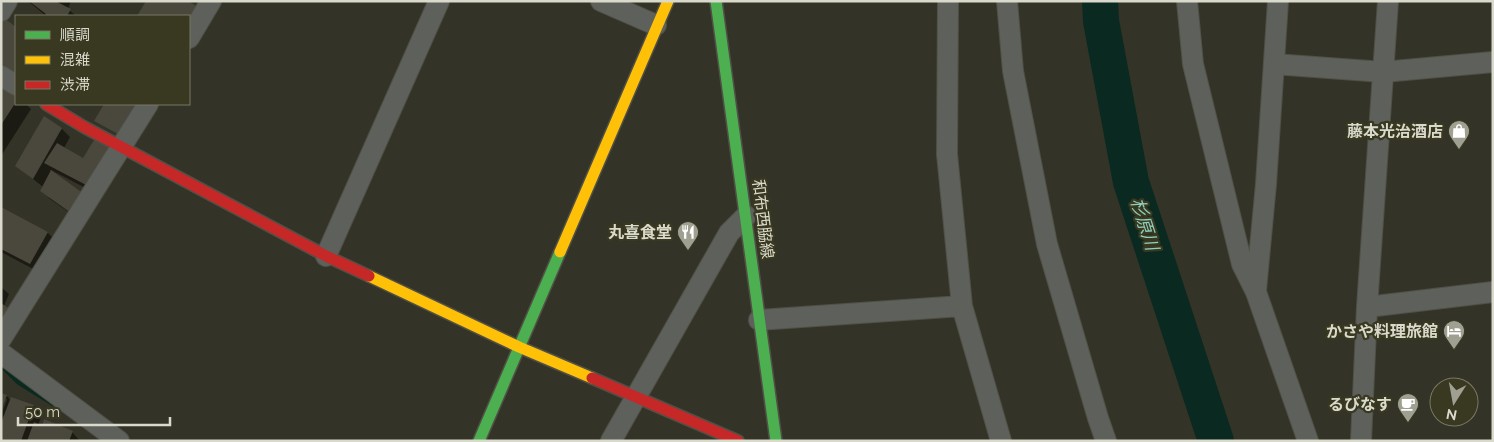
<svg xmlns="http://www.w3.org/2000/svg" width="1494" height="442" viewBox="0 0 1494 442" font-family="Raleway,'Noto Sans JP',sans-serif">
<rect width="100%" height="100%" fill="#333327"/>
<!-- shadow -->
<path fill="#0007" d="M28 1H52L57 4V1H71L68 9 76 16H46Z
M148 1 199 9 189 38V16H138Z
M1 86 16 95V104H26L31 109 1 156Z
M62 129 70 137 64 148 97 194 51 170 50 171 84 195 80 220 50 199 42 190 43 187 17 166Z
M1 208 48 233 56 241 39 272 1 252Z
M1 287 9 294 4 306 1 342Z
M1 394 7 396 11 401 12 398 34 406 42 415 38 425 72 432 80 441H1V416L7 399H5Z"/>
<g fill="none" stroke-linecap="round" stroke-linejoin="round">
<!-- stream -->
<path stroke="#0a2921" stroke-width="6" d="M1 364 19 382 53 403"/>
<!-- river -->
<path stroke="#0a2921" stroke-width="36" d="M1100 1 1101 21 1131 182 1216 441"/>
</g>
<!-- building -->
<path fill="#4a473d" d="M29 1H55L71 9 67 16H45L46 14Z
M146 1H188L200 8 189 26V16H137Z
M4 18 16 27V74L1 65V23Z
M1 84 16 94V102L1 125Z
M104 104H139L120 135 94 121Z
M44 116 62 128 33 179 15 166Z
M94 140 115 148 88 186 44 163 57 143 83 158Z
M51 170 84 194 71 213 40 191Z
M1 207 48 232 30 264 1 249Z
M1 303 11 310 1 326Z
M1 393 7 395 1 411Z
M11 397 34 405 21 441H1V423Z
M44 419 73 431 69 441H27L34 422 42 426Z"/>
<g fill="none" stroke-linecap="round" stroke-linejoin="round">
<!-- street casing -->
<g stroke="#505046" stroke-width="22">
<path id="street" d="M601 1 656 25
M948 1 947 154 962 306 1001 441
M1007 1 1013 71 1047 244 1098 418 1106 441
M1187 1 1193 64 1242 264 1256 292 1308 441
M1 11 7 1
M189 38 211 1
M1274 64 1383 72 1493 62
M1 76 16 85
M326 256 439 1
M1256 290 1266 184 1278 1
M1367 307 1493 292
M759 320 962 306
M1 339 148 104
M1 353 119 441
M611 441 729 233 746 216
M1361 441 1367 307 1388 1"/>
</g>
<!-- fast casing -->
<g stroke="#505046" stroke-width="14">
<path id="fast" d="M716 1 776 441
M479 441 560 252"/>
</g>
<!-- slow casing -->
<g stroke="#505046" stroke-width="14">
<path id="slow" d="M560 252 668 1
M369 276 519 347 592 378"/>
</g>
<!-- jam casing -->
<g stroke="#505046" stroke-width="14">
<path id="jam" d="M46 104 84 127 326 256 369 276
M592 378 738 441"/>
</g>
<!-- street -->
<use href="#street" stroke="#5e605b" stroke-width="20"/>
<!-- fast -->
<use href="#fast" stroke="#4caf50" stroke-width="11"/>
<!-- slow -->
<use href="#slow" stroke="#ffc107" stroke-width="11"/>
<!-- jam -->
<use href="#jam" stroke="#c62828" stroke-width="11"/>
</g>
<!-- icons -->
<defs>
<g id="shop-pin" transform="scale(1.125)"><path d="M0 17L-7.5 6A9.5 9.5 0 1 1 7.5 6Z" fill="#9fa092" stroke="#393821"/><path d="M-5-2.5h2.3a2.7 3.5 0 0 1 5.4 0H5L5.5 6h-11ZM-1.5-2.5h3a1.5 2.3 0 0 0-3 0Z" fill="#fff"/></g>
<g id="restaurant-pin" transform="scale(1.125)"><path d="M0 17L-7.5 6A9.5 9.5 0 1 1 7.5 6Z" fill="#9fa092" stroke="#393821"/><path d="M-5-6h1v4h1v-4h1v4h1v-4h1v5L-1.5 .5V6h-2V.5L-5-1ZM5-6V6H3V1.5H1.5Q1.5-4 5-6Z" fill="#fff"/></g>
<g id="hotel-pin" transform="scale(1.125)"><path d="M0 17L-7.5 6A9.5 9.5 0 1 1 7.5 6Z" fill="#9fa092" stroke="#393821"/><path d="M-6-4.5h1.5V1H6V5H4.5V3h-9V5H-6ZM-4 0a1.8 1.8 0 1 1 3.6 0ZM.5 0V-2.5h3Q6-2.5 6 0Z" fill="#fff"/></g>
<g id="cafe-pin" transform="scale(1.125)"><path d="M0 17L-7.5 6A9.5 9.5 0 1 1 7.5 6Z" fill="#9fa092" stroke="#393821"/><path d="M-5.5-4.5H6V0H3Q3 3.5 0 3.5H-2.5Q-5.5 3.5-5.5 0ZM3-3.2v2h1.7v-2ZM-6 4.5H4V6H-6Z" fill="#fff"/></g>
</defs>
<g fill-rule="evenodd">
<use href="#shop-pin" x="1459" y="131"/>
<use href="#restaurant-pin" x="688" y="232"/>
<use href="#hotel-pin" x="1454" y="331"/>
<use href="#cafe-pin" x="1408" y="404"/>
</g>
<g text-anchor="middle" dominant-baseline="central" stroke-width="4.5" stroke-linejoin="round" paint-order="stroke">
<!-- poi labels -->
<g font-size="16" font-weight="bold" fill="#d9dacc" stroke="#393821" text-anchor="end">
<text x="1443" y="131">藤本光治酒店</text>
<text x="672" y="232">丸喜食堂</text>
<text x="1438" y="331">かさや料理旅館</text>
<text x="1392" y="404">るびなす</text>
</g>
<!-- street labels -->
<g font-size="16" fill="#d9dacc" stroke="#393821">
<text transform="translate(763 219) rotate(83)">和布西脇線</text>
</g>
<!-- water labels -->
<g font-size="18" font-style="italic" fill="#8ecebb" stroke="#393821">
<text transform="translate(1145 224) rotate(72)">杉原川</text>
</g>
</g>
<!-- border -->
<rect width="1494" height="442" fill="none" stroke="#d9dacc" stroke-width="5"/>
<!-- legend -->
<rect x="15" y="15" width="175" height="90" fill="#393821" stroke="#797965"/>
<rect x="25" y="31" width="25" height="8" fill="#4caf50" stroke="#797965"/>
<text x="60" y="40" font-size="15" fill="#d9dacc">順調</text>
<rect x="25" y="56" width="25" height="8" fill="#ffc107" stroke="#797965"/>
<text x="60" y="65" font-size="15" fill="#d9dacc">混雑</text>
<rect x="25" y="81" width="25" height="8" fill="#c62828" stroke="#797965"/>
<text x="60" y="90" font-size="15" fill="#d9dacc">渋滞</text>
<!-- north arrow -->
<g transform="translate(1454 402) rotate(191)"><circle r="24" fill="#393821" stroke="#797965"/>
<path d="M0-4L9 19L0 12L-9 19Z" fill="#9fa092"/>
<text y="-8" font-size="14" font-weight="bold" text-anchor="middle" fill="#d9dacc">N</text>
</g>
<!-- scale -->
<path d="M18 417v8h152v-8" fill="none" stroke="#d9dacc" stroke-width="2.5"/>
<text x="25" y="417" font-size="15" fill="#d9dacc" stroke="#393821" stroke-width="4" paint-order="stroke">50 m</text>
</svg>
